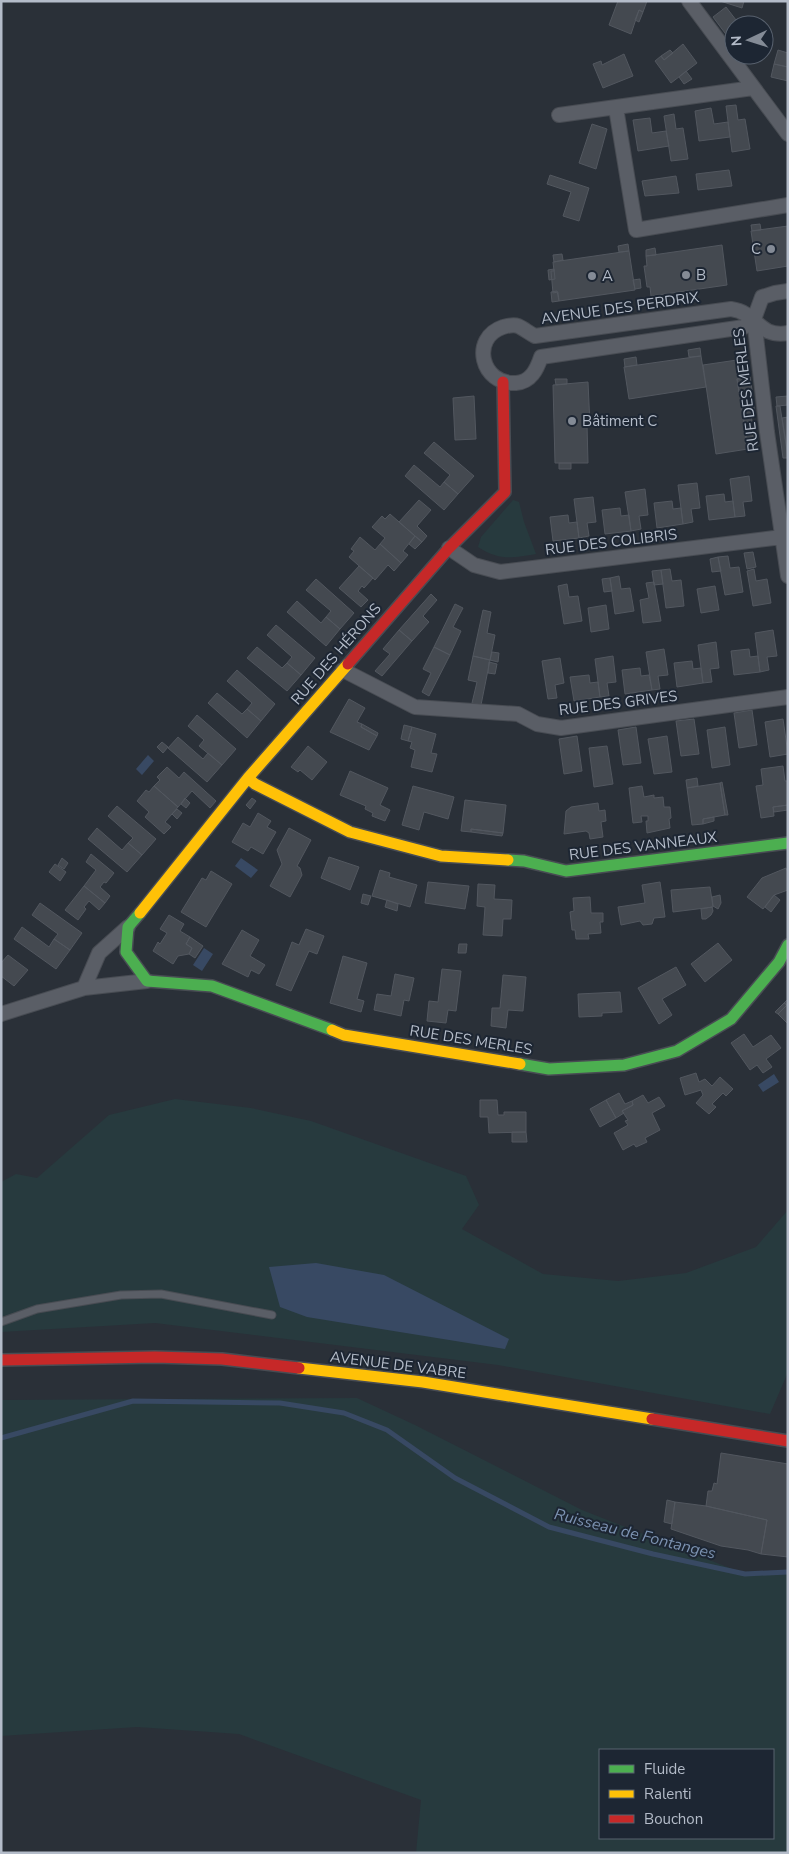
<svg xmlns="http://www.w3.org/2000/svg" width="789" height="1854" viewBox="0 0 789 1854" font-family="'Nunito Sans',sans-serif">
<rect width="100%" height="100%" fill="#2a3038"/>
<!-- green -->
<path fill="#273a3e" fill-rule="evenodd" d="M513 500 519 502 524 522 536 554C512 558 500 561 478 547L481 537Z
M175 1099 251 1108 311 1121 466 1176 479 1205 462 1229 543 1274 618 1281 686 1273 756 1247 788 1210V1372L770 1414 498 1365 155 1323 1 1332V1182L16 1174 37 1178 109 1115Z
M357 1398 415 1425 582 1510 745 1574 788 1572V1853H416L421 1800 239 1734 137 1727 1 1736V1400ZM773 1750V1838H600V1750Z"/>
<!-- water -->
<path fill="#384963" d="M148 755 154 761 142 775 136 769Z
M241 858 258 870 251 878 235 866Z
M204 948 213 954 202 971 193 965Z
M774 1074 779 1082 763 1092 758 1085Z
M316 1263 384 1275 509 1339 505 1349 307 1317 280 1307 269 1267Z"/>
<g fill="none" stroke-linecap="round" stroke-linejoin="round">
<!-- stream -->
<path stroke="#384963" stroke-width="5" d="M1 1438 133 1401 280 1403 344 1413 387 1430 455 1478 549 1527 653 1554 745 1574 788 1572"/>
</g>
<!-- building -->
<path fill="#444950" stroke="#52575f" d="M618 1H647L643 12 639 10 631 34 609 25Z
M720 1H744L742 8Z
M726 7 736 20 738 19 742 25H734V45L713 17Z
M639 10 643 12 639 22 635 20Z
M683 44 697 63 671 83 655 61 661 56 664 60Z
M670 50 673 53 664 60 661 56Z
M778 50 788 53V67L774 64Z
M624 54 633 76 603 88 593 64 601 61 602 65Z
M774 64 788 67V81L771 77Z
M686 71 692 79 684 84 679 77Z
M736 105 738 120 745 119 750 149 732 152 726 106Z
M711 108 714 124 728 122 730 137 699 141 695 111Z
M674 114 676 129 683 128 688 159 671 161 664 116Z
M650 118 652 133 666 131 669 146 638 151 633 120Z
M592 124 607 129 596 169 579 163Z
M729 170 732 186 698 190 696 174Z
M550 175 589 188 579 221 563 216 571 192 547 184Z
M676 176 679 193 645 196 642 181Z
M760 224 761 230 752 231 751 225Z
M788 226V266L757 271 751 231Z
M628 244 629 251 619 252 618 246Z
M722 245 727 285 651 296 650 287H647L644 266H647L646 256Z
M655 248 656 255 646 256V250Z
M629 251 635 290 559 301 558 292 553 293 551 271H554L553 262Z
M562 254 563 260 554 262 553 255Z
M554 269 555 279 549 280 548 270Z
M640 279 641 288 635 289 633 280Z
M557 291 559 301 552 302 551 292Z
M700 348 701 356 689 357 688 350Z
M701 356 706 387 629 399 624 367Z
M636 357 637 365 625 367 624 359Z
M737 360 740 379H737L739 392 742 391 743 402H741L748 449 716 454 703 365Z
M750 377 752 390 739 392 737 379Z
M555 379H567V384L556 385Z
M588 382 590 425H587L588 463H555L553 385Z
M474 396 476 439 455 440 453 398Z
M788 396V405L777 406 776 397Z
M753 401 755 414 751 415 756 448 748 449 741 402Z
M776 406H780L788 458H783Z
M788 417V455L782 418Z
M751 423 753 437 746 438 744 424Z
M434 442 474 476 458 494 444 482 450 475 424 453Z
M559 463H571V469H559Z
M414 465 440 487 444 482 458 494 444 510 405 476Z
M749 476 752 501 743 502 745 516 735 517 730 479Z
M697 483 700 508 691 509 693 522 683 524 678 485Z
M645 489 648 515 639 516 641 529 631 531 625 492Z
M724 494 725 502 733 501 735 517 709 520 706 496Z
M593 497 596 522 587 523 589 536 579 538 574 499Z
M419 500 431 510 417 526 427 536 422 542 399 522Z
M672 501 673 509 681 508 683 524 657 528 654 503Z
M620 508 621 516 629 515 631 531 605 534 602 510Z
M390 514 415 536 403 551 408 555 401 563 380 544 385 538 372 527 382 516 385 519Z
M568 515 569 523 577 522 579 538 553 541 550 517Z
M415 536 422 542 415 549 409 544Z
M360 537 375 550 380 544 401 563 394 571 388 565 375 580 349 557 354 551 351 549Z
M753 552 756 567 747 569 744 553Z
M728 556 730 568 739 567 743 592 725 595 718 557Z
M718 557 721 571 712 572 710 559Z
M359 566 373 578 364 588 362 586 358 591 368 600 361 607 339 588Z
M670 569 672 581 681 580 684 606 666 608 661 570Z
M754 569 756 581 767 579 771 603 753 606 747 571Z
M661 570 663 584 654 585 652 571Z
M619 576 621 589 630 588 634 611 615 614 610 578Z
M610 578 612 591 604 592 602 579Z
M316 579 354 613 340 629 326 617 331 611 306 590Z
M654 582 661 621 643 623 640 600 649 598 646 583Z
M567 584 569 597 578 596 582 621 564 624 558 586Z
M715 586 719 610 701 613 697 589Z
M431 594 437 600 423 616 429 622 412 641 399 630Z
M297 601 321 623 326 617 340 629 326 646 287 612Z
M455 604 463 608 453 627 461 631 450 655 434 647Z
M606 605 609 629 591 632 588 608Z
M483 610 491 612 487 633 495 635 490 660 473 656Z
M276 625 315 658 301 675 287 663 292 657 267 635Z
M399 630 412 641 382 676 375 671 390 654 383 649Z
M773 630 777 656 767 657 769 670 760 672 755 633Z
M716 642 719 668 710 669 712 682 703 683 698 645Z
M257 647 282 668 287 663 301 675 287 691 247 658Z
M434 647 450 655 429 696 422 692 431 673 423 669Z
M664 649 668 675 658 676 660 689 652 690 646 652Z
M749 649 750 657 758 656 760 672 734 675 731 651Z
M492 652 499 653 498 662 490 660Z
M473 656 490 660 481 705 472 703 477 682 468 680Z
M613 656 616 682 607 683 609 696 600 697 595 659Z
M560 658 564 683 555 685 557 698 548 699 542 661Z
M692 661 693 669 701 668 703 683 677 687 674 663Z
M489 662 497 664 495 674 488 673Z
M640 668 641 676 649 675 652 690 625 694 622 670Z
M237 670 275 704 261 721 247 709 252 703 227 681Z
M589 675 590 683 598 682 600 697 574 701 570 677Z
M217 693 242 714 247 709 261 721 247 738 208 703Z
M349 699 365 708 357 722 362 724 361 727 377 736 369 750 330 732Z
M752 710 757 745 739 748 734 713Z
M197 715 236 749 222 765 199 746 204 740 188 726Z
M694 719 699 754 681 756 676 721Z
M783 719 788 754 770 757 765 722Z
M362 724 378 733 377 736 361 727Z
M404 725 412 727 408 741 401 739Z
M412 727 436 734 431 753 437 754 432 772 411 767 415 750 410 748 412 742 408 741Z
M636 727 641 763 623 765 618 730Z
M725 727 730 765 712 768 707 730Z
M577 736 582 771 564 774 559 739Z
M667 736 672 772 654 774 648 739Z
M178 737 203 759 208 753 222 765 207 782 168 748Z
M162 742 168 747 163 753 157 747Z
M308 746 327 762 312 780 300 770 298 772 291 767Z
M607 746 613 784 594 787 589 748Z
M783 766 785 781H788V805L773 807 774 816 761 818 756 786 763 785 761 769Z
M167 767 179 778 184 772 216 801 210 808 192 791 178 807 154 786 160 780 157 777Z
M350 771 388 788 380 805 390 810 385 821 372 816 373 813 365 809 366 806 340 795Z
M697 778 698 786 687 788 686 780Z
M722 782 728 815H725L720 783Z
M720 783 725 815 703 819V824L692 825 687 788Z
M154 786 178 807 165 822 171 827 164 834 145 817 149 812 137 801 146 790 149 792Z
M413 786 454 797 448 819 424 812 419 830 402 825Z
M642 786 644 797 654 795V798L663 797 664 807H670L671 818 669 819 670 828 647 833 646 821H648V816H641L642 822 633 823 629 788Z
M185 798 190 803 186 808 181 804Z
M252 798 256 801 250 809 246 805Z
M465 800 506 805 503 833 471 829V832L461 831Z
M598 803 599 811 605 810 606 821 601 822 603 837 590 839 589 833 586 831 564 834 566 811 571 807Z
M788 805V810L774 812 773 807Z
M117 806 156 839 142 855 128 843 133 838 108 816Z
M177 809 182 813 177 819 172 814Z
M258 813 271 821 267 827 276 832 263 854 251 847 248 851 232 842 243 823 250 827Z
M714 817V821L703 824V819Z
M97 828 122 850 128 843 142 855 127 872 88 839Z
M289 828 311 840 297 866 300 868 302 875 290 897 270 886 282 864 277 850Z
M471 829 503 833 502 836 471 832Z
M91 854 114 873 106 883 104 882 100 887 110 896 105 903 84 886 96 870 86 862Z
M329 857 359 867 350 890 321 878Z
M62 858 68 863 64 869 58 865Z
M55 864 66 872 60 881 49 872Z
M786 868 788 873V890L774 895 763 909 747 897 762 878Z
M380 870 390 873 389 877 417 885 410 907 372 896Z
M211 871 232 884 206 927 181 912 202 878 206 880Z
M428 882 469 886 465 909 425 903Z
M660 882 665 917 654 918 652 924 643 925 640 921 621 925 618 907 645 903 642 885Z
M478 884 495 885 494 899 512 900 511 919H503L502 936 483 935 485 907 477 906Z
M84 886 105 903 99 910 89 901 84 907 86 909 78 920 65 910Z
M710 887 713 907 673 912 671 890Z
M363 894 371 896 368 905 361 903Z
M720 895 721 903 718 909 713 906 712 897Z
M774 895 780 900 771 912 765 907Z
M590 897 591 913H603V922H600L601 933 588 934 589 939H576L575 930H572L570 912 574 911 573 898Z
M387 900 398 904 397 911 385 907Z
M40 903 82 933 70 950 54 939 58 934 32 915Z
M712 907 713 911 711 915 706 919H702L701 909Z
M169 915 184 924 180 931 190 937 186 944 192 948 189 954 178 956 173 964 153 951 158 942 160 944 167 933 160 929Z
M22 927 49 947 54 939 70 950 56 969 14 939Z
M306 929 324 936 317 954 309 951 291 991 276 985 292 942 299 945Z
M242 930 259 940 250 956 265 965 259 974 251 970 248 977 222 964Z
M190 937 203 946 195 958 189 954 192 948 186 944Z
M718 943 732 960 705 982 691 964Z
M459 944H467L466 953H458Z
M8 955 28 970 14 986 1 976V963Z
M343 956 367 963 357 999 364 1001 361 1012 330 1003Z
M676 967 686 985 662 999 672 1015 659 1024 638 988Z
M442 969 461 971 456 1011 448 1010 446 1023 427 1021 429 1001 438 1002Z
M395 974 414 978 409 1001 404 1000 401 1016 374 1010 377 994 391 996Z
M503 975 526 977 523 1011 508 1010 506 1028 491 1026 492 1008H500Z
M620 992 622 1012 602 1013V1016L579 1017 578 994Z
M788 999V1024L778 1014 787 1005 784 1003Z
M784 1003 787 1005 778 1014 775 1012Z
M744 1034 753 1047 771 1035 781 1048 766 1059 772 1067 763 1073 757 1065 750 1070 731 1043Z
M696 1073 699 1082 705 1079 712 1086 720 1077 733 1089 726 1096 723 1093 712 1104 716 1107 709 1114 696 1103 703 1095 701 1090 685 1095 680 1078Z
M619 1093 625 1104 632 1101 633 1105 622 1111 624 1113 616 1118 606 1100Z
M643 1095 648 1103 659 1097 665 1106 652 1113 660 1130 645 1138 647 1142 636 1147 634 1144 623 1150 614 1133 628 1125 625 1121 628 1120 622 1111 633 1105 632 1101Z
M480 1100H497L498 1115H504V1112H526V1132L489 1133 488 1117H480Z
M606 1100 616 1118 600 1127 590 1109Z
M512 1132H526L527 1142H512Z
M721 1453 788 1464V1557L761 1554 767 1520 706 1506 708 1491H712L714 1483 717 1484Z
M667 1500 675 1502 672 1524 664 1522Z
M675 1502 706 1506 767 1520 761 1554 748 1550 721 1546 671 1529Z"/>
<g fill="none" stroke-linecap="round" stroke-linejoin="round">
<!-- lane casing -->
<g stroke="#484c53" stroke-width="9">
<path id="lane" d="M1 1322 37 1309 121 1295 161 1294 272 1315"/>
</g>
<!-- street casing -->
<g stroke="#484c53" stroke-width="16">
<path id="street" d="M689 1 788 134
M616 108 636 230 788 205
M559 115 753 88
M788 291 775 293 762 297 754 319 744 327 541 357C537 369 531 382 516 383 481 385 470 338 503 327 507 326 513 324 518 326 523 328 529 333 535 336L731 309C759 313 757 338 788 333
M754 319 767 432 788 576
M449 548 474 565 500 572 782 537
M343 670 415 707 518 714 537 724 561 728 788 697
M84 988 99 953 128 927
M1 1014 84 988 147 981"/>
</g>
<!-- fast casing -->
<g stroke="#484c53" stroke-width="14">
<path id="fast" d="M508 860 524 861 566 871 788 843
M140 913 128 927 126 952 147 981 212 986 332 1030
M520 1064 549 1069 624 1065 677 1051 731 1019 779 962 788 945"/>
</g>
<!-- slow casing -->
<g stroke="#484c53" stroke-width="14">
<path id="slow" d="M248 778 255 784 350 832 441 856 508 860
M140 913 248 778 348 664
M332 1030 344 1035 520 1064
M299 1368 423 1382 652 1419"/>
</g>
<!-- jam casing -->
<g stroke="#484c53" stroke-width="14">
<path id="jam" d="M348 664 449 548 505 492 503 382
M1 1360 155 1357 222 1359 299 1368
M652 1419 788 1441"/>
</g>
<!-- lane -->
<use href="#lane" stroke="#5a5e66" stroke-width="7"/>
<!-- street -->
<use href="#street" stroke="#5a5e66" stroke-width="14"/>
<!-- fast -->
<use href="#fast" stroke="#4caf50" stroke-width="11"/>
<!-- slow -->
<use href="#slow" stroke="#ffc107" stroke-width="11"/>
<!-- jam -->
<use href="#jam" stroke="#c62828" stroke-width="11"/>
</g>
<!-- markers -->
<g fill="#848b96" stroke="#1d2633" stroke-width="2">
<circle cx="771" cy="249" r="5"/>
<circle cx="686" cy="275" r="5"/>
<circle cx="592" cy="276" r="5"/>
<circle cx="572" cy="421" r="5"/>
</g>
<g text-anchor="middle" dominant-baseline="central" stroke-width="4" stroke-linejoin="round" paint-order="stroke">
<!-- poi labels -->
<g font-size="15" fill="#b4bcc9" stroke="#1d2633" text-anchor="start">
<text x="761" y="249" text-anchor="end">C</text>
<text x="696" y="275">B</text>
<text x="602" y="276">A</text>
<text x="582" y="421">Bâtiment C</text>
</g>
<!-- street labels -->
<g font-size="15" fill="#b4bcc9" stroke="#1d2633">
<text transform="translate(620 308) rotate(-8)">AVENUE DES PERDRIX</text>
<text transform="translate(746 390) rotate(-97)">RUE DES MERLES</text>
<text transform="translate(611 542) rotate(-7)">RUE DES COLIBRIS</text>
<text transform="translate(336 654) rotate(-49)">RUE DES HÉRONS</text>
<text transform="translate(618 703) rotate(-7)">RUE DES GRIVES</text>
<text transform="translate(643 846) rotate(-7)">RUE DES VANNEAUX</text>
<text transform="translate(471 1040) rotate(9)">RUE DES MERLES</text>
<text transform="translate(398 1365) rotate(7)">AVENUE DE VABRE</text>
</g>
<!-- water labels -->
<g font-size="16" font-style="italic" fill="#7c92b1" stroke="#1d2633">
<text transform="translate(635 1534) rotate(14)">Ruisseau de Fontanges</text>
</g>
</g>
<!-- border -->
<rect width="789" height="1854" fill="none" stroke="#b4bcc9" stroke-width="5"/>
<!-- legend -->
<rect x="599" y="1749" width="175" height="90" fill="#1d2633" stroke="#59626f"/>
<rect x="609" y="1765" width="25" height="8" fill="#4caf50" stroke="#59626f"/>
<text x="644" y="1774" font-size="15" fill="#b4bcc9">Fluide</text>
<rect x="609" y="1790" width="25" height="8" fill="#ffc107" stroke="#59626f"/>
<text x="644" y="1799" font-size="15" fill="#b4bcc9">Ralenti</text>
<rect x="609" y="1815" width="25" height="8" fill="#c62828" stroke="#59626f"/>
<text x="644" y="1824" font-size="15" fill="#b4bcc9">Bouchon</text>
<!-- north arrow -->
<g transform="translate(749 40) rotate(266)"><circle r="24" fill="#1d2633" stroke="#59626f"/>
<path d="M0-4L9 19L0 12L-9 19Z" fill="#848b96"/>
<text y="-8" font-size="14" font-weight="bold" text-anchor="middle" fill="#b4bcc9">N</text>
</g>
</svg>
